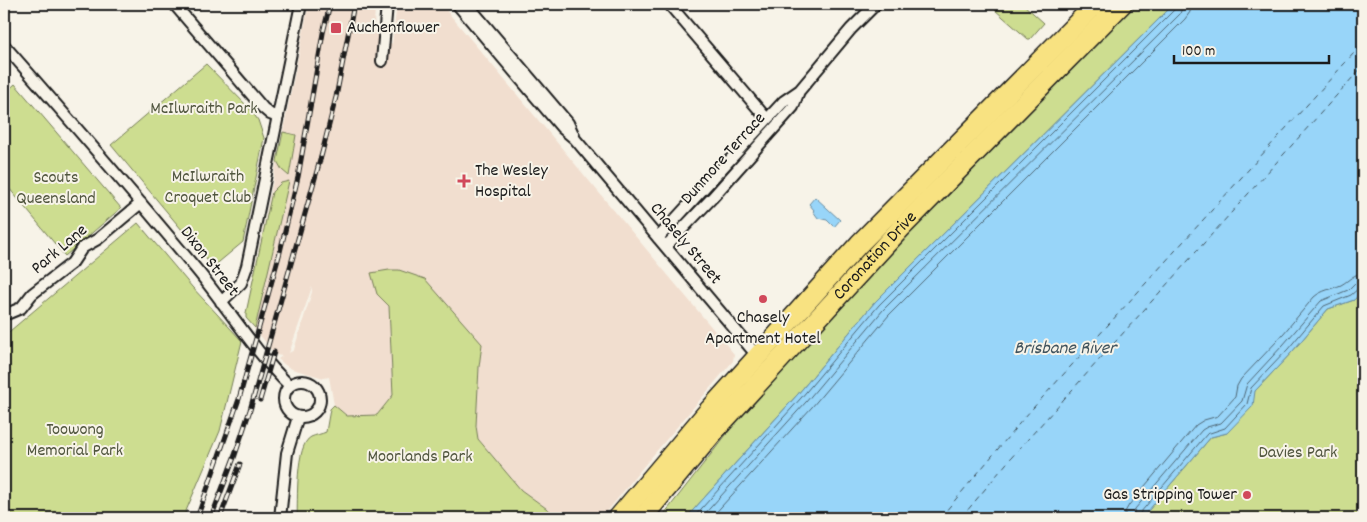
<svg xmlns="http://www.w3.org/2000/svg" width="1367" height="522" viewBox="0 0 1367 522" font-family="Dekko,sans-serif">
<rect width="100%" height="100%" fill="#f7f3e8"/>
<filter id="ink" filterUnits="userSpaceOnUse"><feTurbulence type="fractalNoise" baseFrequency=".02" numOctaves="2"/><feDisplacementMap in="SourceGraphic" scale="10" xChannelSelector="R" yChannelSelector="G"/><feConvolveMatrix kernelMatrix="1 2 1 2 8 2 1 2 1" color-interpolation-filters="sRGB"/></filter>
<g filter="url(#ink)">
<!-- built -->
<path fill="#f1decf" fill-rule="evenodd" d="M309 4H375L374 29 376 26 392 44 397 4H441L734 354 733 361 643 467 602 518H553L550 511 521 490 478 439 476 426 479 367 482 344 377 294 389 306 393 395 377 415 347 416 334 405 329 377 324 378 292 369 285 365 278 359 282 356 276 355 246 318V313ZM312 287V292L296 343 294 350 289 353Z"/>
<!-- green -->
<path fill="#cddd90" stroke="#747c56" d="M1001 4H1023L1044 23 1030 39H1028L995 10Z
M1134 4H1174L875 302 798 394 686 518H661L740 417 837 308 892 249 952 192 1077 58Z
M206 64 250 109 258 120 264 138 243 242 213 267 111 145Z
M15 84 121 208 65 256 4 182V94Z
M283 132 296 135 289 176 282 170 277 161Z
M289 181 255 328 246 318V313L272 192 281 183Z
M138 223 192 287 242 341 220 431 183 518H4V336Z
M389 270H399L425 279 482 344 479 367 476 426 478 439 521 490 550 511 553 518H479L453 516 408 518H297C298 501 295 445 311 437 315 435 322 434 326 432L330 409 334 405 347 416 377 415 393 395 389 306 377 294 371 273Z
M1363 290V518H1263L1260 516 1226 515 1224 518H1142L1211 437 1227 433 1255 391 1292 352 1328 309 1354 300Z"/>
<!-- water -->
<path fill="#98d5f9" stroke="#668ba1" d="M1174 4H1363V290L1354 300 1328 309 1292 352 1255 391 1253 406 1227 433 1211 437 1142 518H686L798 394 875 302Z
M815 197 840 220 834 227 827 220 818 218 813 211 814 210 809 204Z"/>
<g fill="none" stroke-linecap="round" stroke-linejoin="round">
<!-- shore -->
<path stroke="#4e6674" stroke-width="1" d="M693 518 801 398 879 305 1175 9 1177 4
M701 518 806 402 883 310 1180 14 1183 4
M711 518 812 407 889 315 1185 19 1190 12 1191 4
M1125 518V512L1129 505 1196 425 1204 420 1218 416 1235 397 1237 386 1241 379 1278 340 1314 297C1322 290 1332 289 1341 285 1350 280 1353 274 1363 273
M1132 518 1135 509 1202 430 1207 427 1221 423 1242 401 1247 384 1283 345 1321 301 1348 290 1356 282 1363 281
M1139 518 1140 513 1207 434 1225 428 1247 404 1251 388 1288 349 1324 306 1351 295 1359 288 1363 287"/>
<!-- ferry -->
<path stroke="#41545e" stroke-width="1" stroke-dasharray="6 5" stroke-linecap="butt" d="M940 518 1024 418 1363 43
M961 518 1011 458 1363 66"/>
<!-- street casing -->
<g stroke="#1c1c1c" stroke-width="14">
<path id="street" d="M174 4 263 108 270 114 278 117
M457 4 562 128 575 139 759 358
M467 4 568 123 574 136
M669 4 767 119
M4 45C69 119 134 194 197 270 229 309 254 351 290 386
M382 61 387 4
M658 238 784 101 800 90 851 29 876 4
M666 246 712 198 793 107 799 91
M221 302 241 283 247 266 301 4
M4 312 9 313 21 308 32 294 72 263 82 248 98 239 141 203
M284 399a18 18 0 1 1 36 0a18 18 0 1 1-36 0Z
M280 518 287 453 298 417"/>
</g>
<!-- highway casing -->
<g stroke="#1c1c1c" stroke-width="22">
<g id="highway">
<path d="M618 518 710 409 859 244 1096 4"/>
<path id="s1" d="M642 518 717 428 901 228 1122 4"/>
</g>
</g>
<!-- street -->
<use href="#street" stroke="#f7f3e8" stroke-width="10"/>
<!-- highway -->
<use href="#highway" stroke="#f8e281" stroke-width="19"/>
<!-- rail casing -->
<g stroke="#1c1c1c" stroke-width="5">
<path id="rail" d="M260 400 274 352
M197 518 239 399 280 252 298 177 323 33 330 4
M211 518 235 455 250 410 322 153 336 97 354 4
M220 518 240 464"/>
</g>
<!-- rail -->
<use href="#rail" stroke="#f7f3e8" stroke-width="3" stroke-dasharray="9" stroke-linecap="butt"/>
</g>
</g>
<!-- markers -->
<g fill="#d1495b" stroke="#f7f3e8" stroke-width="2">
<rect x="330" y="22" width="12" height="12" rx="2.5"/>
<path d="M461.5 173.5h5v5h5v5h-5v5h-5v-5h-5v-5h5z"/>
<circle cx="763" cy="299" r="5"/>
<circle cx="1247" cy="495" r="5"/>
</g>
<g text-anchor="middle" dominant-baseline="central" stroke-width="4" stroke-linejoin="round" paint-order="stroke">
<!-- poi labels -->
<g font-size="18" fill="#1c1c1c" stroke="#f7f3e8" text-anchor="start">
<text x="347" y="28">Auchenflower</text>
<text x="475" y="171">The Wesley<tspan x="475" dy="21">Hospital</tspan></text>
<text x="763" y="318" text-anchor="middle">Chasely<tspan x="763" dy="21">Apartment Hotel</tspan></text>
<text x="1237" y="495" text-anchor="end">Gas Stripping Tower</text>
</g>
<!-- park labels -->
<g font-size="18" fill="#51563f" stroke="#f7f3e8">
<text x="204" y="109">McIlwraith Park</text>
<text x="208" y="177">McIlwraith<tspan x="208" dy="21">Croquet Club</tspan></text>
<text x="56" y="178">Scouts<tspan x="56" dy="21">Queensland</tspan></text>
<text x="75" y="430">Toowong<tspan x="75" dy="21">Memorial Park</tspan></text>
<text x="1298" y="453">Davies Park</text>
<text x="420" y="457">Moorlands Park</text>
</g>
<!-- street labels -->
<g font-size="18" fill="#1c1c1c" stroke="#f7f3e8">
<text transform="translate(724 159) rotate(-48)">Dunmore Terrace</text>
<text transform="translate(685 244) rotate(50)">Chasely Street</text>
<text transform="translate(60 250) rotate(-40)">Park Lane</text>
<text stroke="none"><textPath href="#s1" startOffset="351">Coronation Drive</textPath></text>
<text transform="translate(209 262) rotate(52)">Dixon Street</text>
</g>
<!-- water labels -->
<g font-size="19" font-style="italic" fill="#41545e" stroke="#f7f3e8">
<text x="1065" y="349">Brisbane River</text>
</g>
</g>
<!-- margin -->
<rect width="1367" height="522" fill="none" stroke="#f7f3e8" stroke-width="20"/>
<rect x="10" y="10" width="1347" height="502" fill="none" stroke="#1c1c1c" stroke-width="2" filter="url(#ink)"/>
<!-- scale -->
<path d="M1174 55v8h155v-8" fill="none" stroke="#1c1c1c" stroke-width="2.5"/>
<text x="1182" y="55" font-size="15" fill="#1c1c1c" stroke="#f7f3e8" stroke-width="4" paint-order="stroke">100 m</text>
</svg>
